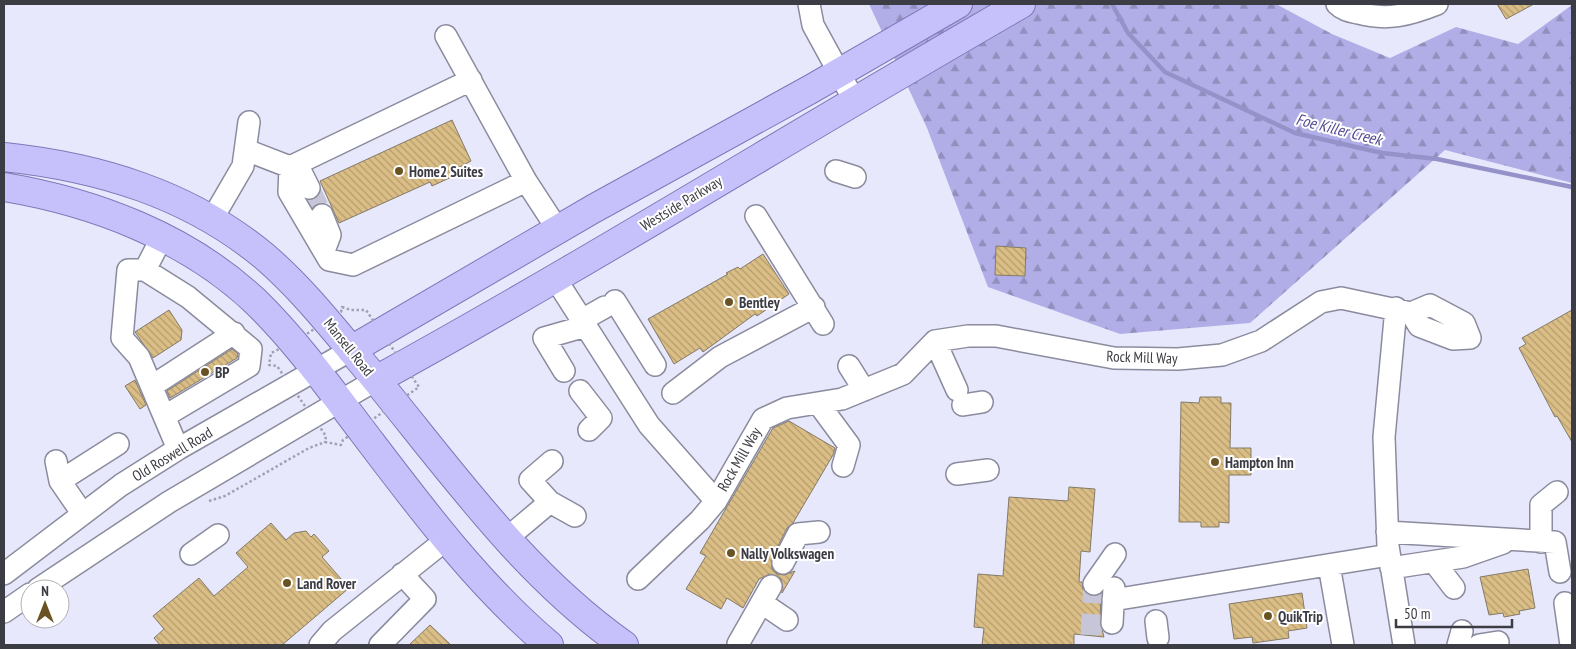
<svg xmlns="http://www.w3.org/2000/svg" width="1576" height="649" viewBox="0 0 1576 649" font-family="'PT Sans Narrow',sans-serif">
<defs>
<pattern id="forest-firs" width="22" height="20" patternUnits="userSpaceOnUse" patternTransform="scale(1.25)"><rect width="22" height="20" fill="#b1aee7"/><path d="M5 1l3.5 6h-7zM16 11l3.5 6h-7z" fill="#918fbd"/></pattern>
<pattern id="building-back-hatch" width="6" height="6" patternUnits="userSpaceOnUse" patternTransform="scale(1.25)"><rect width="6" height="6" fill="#dbbe85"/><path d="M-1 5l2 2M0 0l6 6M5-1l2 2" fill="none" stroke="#b39c6e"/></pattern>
</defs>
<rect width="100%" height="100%" fill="#e8e8fd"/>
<!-- forest -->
<path fill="url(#forest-firs)" d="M869 4H1276L1332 34 1390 58 1456 27 1518 44 1572 5V183L1445 150 1250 323 1120 334 988 287 927 128Z"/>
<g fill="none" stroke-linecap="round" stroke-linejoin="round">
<!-- stream -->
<path stroke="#9592c9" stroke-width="4.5" d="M1112 4 1128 33 1165 72 1295 133 1382 153 1437 159 1572 187"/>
</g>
<!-- building -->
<path fill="url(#building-back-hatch)" stroke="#837a68" d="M1497 4H1534L1506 19Z
M452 120 471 161 456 169 458 174 432 186 430 182 339 223 320 181Z
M996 246 1026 248 1025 276 995 275Z
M763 254 789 294 757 316 755 314 703 352 700 348 674 364 648 319 728 274 726 273 738 267 740 269Z
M169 310 182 330 181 340 153 358 135 332Z
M1572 310V442L1557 416 1555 417 1519 348 1526 344 1522 338Z
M232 349 238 354 237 358 170 398 167 391Z
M135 380 146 405 140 409 125 386Z
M1200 397H1221V403H1231L1230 448H1251V475H1229V523L1219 522V527H1201V522H1179L1181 402 1199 403Z
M789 421 835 448 833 455 793 523 787 528 772 558V569L777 574 784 575 795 571 782 593 781 579 770 574 759 579 743 608 727 598 721 609 686 589 706 556 700 553 773 428Z
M1069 487 1095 489 1090 552 1081 551 1079 582H1082L1083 590 1087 594 1093 596 1101 594 1100 622 1104 637 1074 634V645H982L984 628 974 627 978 574 1003 576 1009 497 1068 501Z
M271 523 286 540 294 533 306 531 311 537 314 534 329 551 322 557 349 588 282 645H160L154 638 164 629 153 616 199 578 214 596 248 567 236 553Z
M1528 569 1535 608 1519 611 1520 614 1504 617 1503 613 1489 615 1480 577Z
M1302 593 1307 628 1288 631 1289 638 1253 643 1252 637 1234 639 1229 604Z
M430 625 451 645H409Z"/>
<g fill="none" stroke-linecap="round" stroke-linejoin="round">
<!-- minor-tunnel -->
<path stroke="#c6c6d8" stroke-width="21" stroke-dasharray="21 11" stroke-linecap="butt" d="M309 188 322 215
M1091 635 1094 584"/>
<!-- minor casing -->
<g stroke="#8b8b9e" stroke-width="24">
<path id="minor" d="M809 4 813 25 854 100
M1337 4C1343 10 1349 11 1358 13 1387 21 1409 15 1437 4
M446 36 526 181
M246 150 290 167 289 192 329 260 353 265 526 181 558 230
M297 164 309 188
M290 167 471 80
M836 171 855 177
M322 215 330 235 324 251
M756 216 823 324
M211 221 243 166 249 122
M162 237 145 270H128L122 338 139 357 178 449
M145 270 188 297 251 349 249 366 165 416
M555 278 649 425 716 501
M615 301 655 365
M1396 308 1384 437 1388 546 1404 645
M582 320 605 307
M935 341 957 390
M849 366 864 390
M564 371 544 338 586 326
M152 386 234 333
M580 391 601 418 589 430
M673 393 720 357 814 307
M818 403 849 445 843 466
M963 405 982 402
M56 461 60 481 82 513
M552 461 530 480 550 502 575 516
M957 474 988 470
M60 481 118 444
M1387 532 1555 542 1560 572
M506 539 550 502
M1541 542V505L1557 492
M191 554 218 535
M1434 562 1454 588
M783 563 798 534 819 532
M1329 565 1343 645
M1391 568 1463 557 1503 543
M4 574 121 485 178 449 351 350
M638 579 700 520 716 501 763 419 787 408 842 399 903 374 935 341 968 336H996L1114 358 1178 359 1222 355 1261 341 1321 302 1341 298 1411 313 1430 305 1464 323 1470 338 1453 339 1419 326 1411 313
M1094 584 1115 554
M38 589 169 502 376 380
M1113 600 1389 555
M762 603 787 620
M1565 603 1571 645
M4 612 30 594
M1156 621 1158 638
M1112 623 1114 588
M738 644 771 586
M320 645 332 631 447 539
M380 645 425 599 402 574
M1458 645 1462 631
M1479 645 1498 642"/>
</g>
<!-- major casing -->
<g stroke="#7e78b9" stroke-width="30">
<path id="major" d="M4 157C99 167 189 194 264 256 300 287 328 322 358 358 442 458 517 570 624 645
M4 187C94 202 187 237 255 301 296 341 329 387 363 432 420 507 477 584 549 645
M351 350 593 209 811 89 958 4
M376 380C594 260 805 128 1021 4"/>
</g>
<!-- path -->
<path stroke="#a1a1b1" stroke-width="2.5" stroke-dasharray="2.5 2.5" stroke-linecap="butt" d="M342 307 351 310H366L419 387 343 440 341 445 325 442 326 436 277 366 269 365 271 353 294 342 341 312Z
M209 501 225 496 309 448 325 442"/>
<!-- minor -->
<use href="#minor" stroke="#fff" stroke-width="21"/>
<!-- major -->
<use href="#major" stroke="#c7c1fb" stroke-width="28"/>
</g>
<!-- markers -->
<g fill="#695322" stroke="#fff" stroke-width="2">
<circle cx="399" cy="171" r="5"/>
<circle cx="729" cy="302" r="5"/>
<circle cx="205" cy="372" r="5"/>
<circle cx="1215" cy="462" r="5"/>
<circle cx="731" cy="553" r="5"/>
<circle cx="287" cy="583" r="5"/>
<circle cx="1268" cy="616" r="5"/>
</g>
<g text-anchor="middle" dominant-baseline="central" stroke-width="4" stroke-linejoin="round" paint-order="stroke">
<!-- poi labels -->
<g font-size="15" font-weight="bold" fill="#3c3c44" stroke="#fff" text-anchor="start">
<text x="409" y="171">Home2 Suites</text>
<text x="739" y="302">Bentley</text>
<text x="215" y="372">BP</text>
<text x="1225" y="462">Hampton Inn</text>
<text x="741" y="553">Nally Volkswagen</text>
<text x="297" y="583">Land Rover</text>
<text x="1278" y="616">QuikTrip</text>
</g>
<!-- street labels -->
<g font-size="15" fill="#3c3c44" stroke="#fff">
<text transform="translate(681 203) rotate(-31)">Westside Parkway</text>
<text transform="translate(349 347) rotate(51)">Mansell Road</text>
<text transform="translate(1142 357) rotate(2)">Rock Mill Way</text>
<text transform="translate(172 454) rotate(-31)">Old Roswell Road</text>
<text transform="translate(739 459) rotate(-60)">Rock Mill Way</text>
</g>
<!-- water labels -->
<g font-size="16" font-style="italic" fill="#544b91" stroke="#fff">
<text transform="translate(1339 129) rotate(14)">Foe Killer Creek</text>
</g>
</g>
<!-- border -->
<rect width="1576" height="649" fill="none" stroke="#3c3c44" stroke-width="10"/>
<!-- north arrow -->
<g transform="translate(45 604)"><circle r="24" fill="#ffffff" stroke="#b1b1b4"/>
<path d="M0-4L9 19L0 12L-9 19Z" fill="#695322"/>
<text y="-8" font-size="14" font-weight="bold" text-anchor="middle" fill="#3c3c44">N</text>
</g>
<!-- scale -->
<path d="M1396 619v8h116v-8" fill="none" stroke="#3c3c44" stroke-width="2.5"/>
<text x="1404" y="619" font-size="15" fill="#3c3c44" stroke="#ffffff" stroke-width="4" paint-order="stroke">50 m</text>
</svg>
